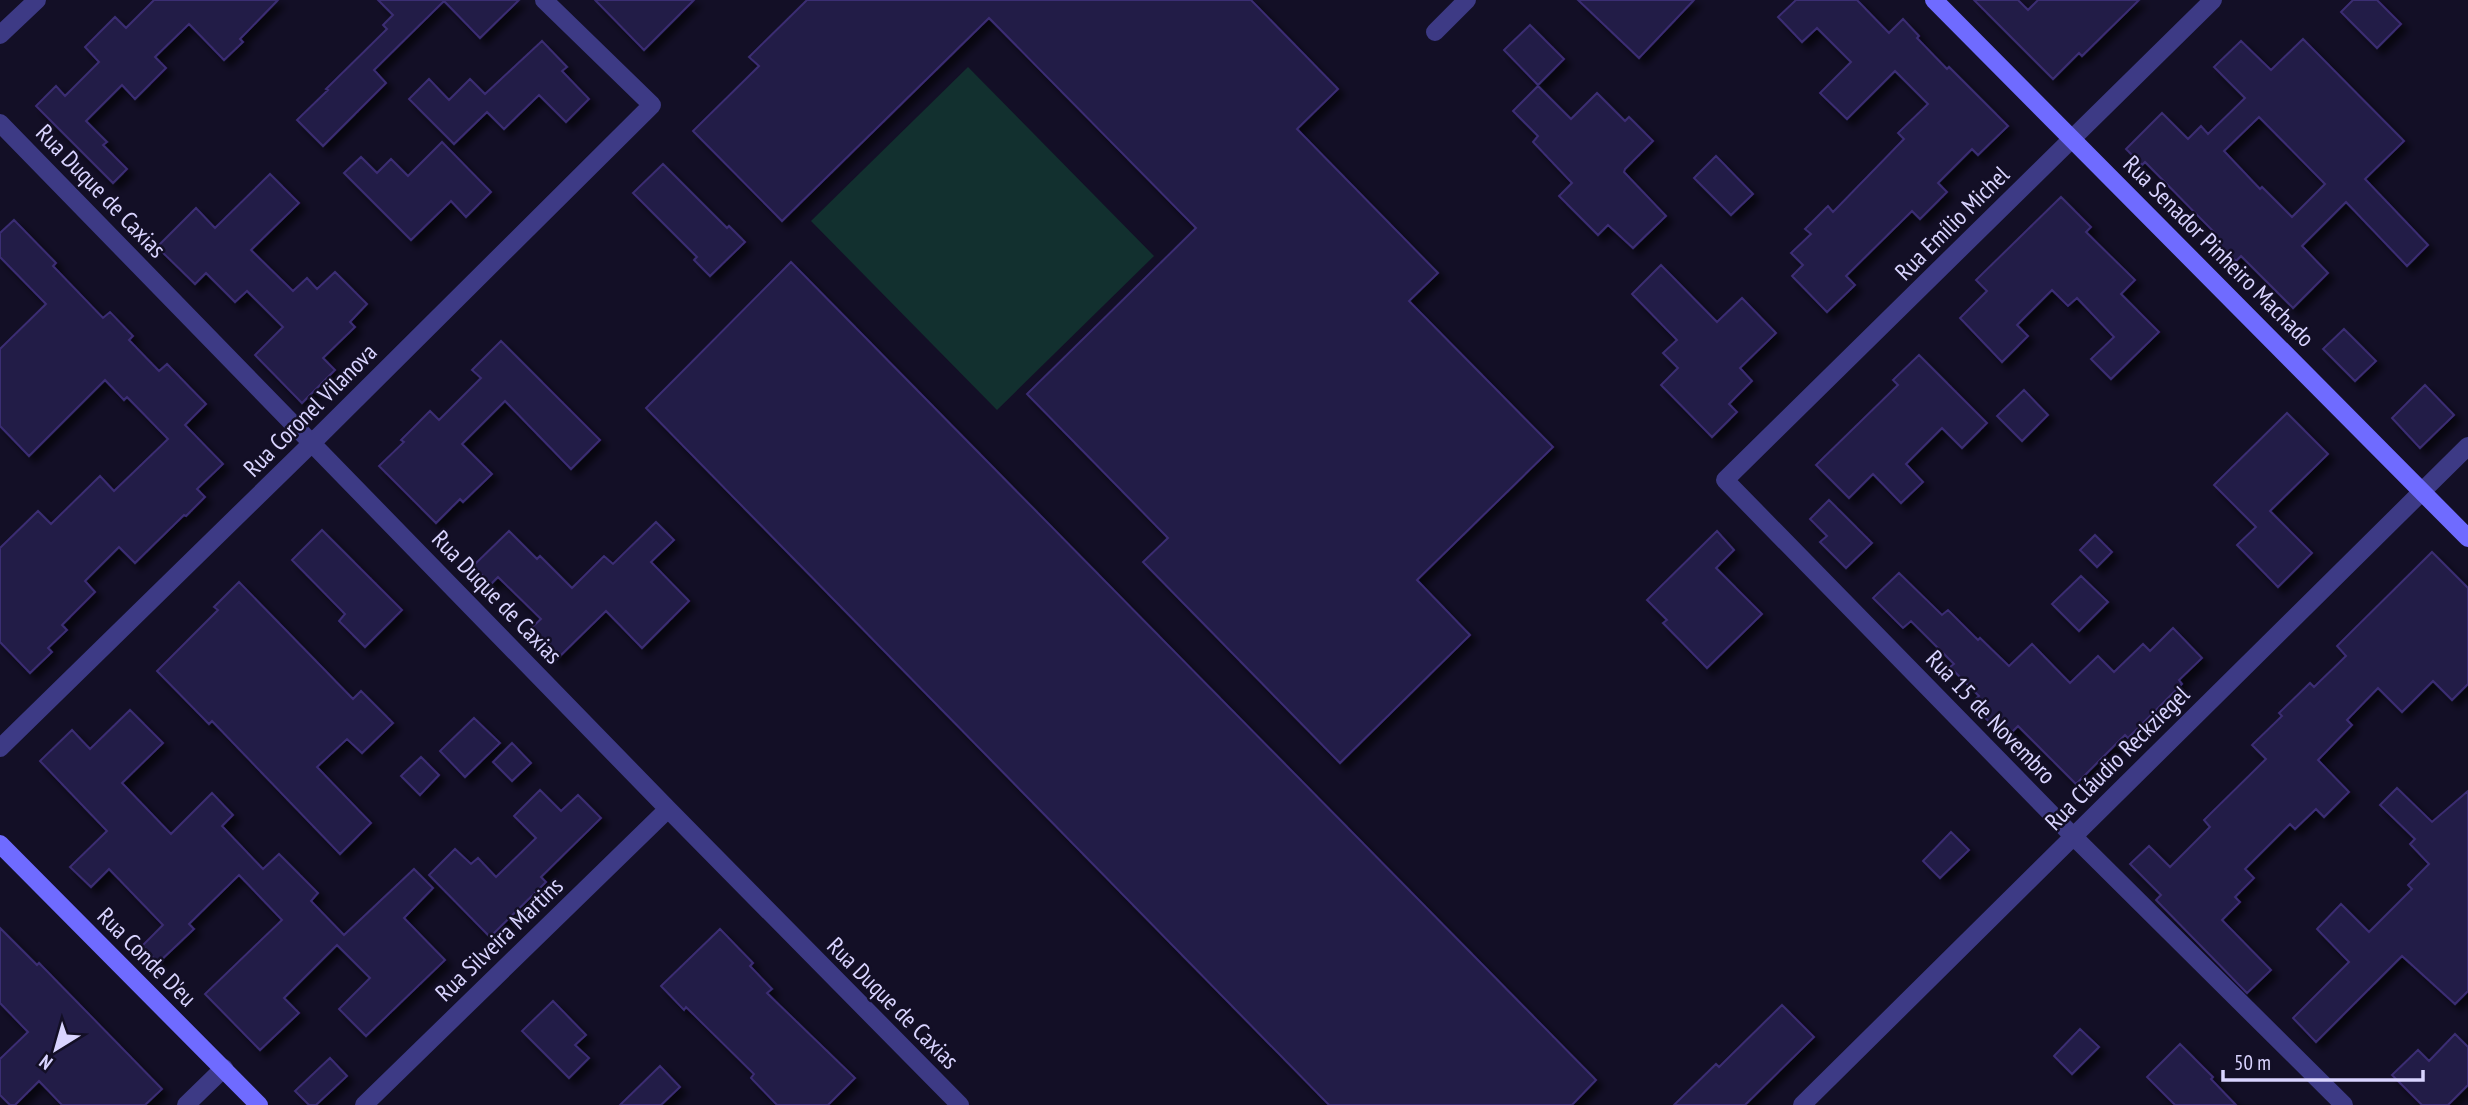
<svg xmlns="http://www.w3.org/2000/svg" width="2468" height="1105" viewBox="0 0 2468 1105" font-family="'PT Sans Narrow',sans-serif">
<defs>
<filter id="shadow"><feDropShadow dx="6" dy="6" stdDeviation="3.5" flood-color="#0009"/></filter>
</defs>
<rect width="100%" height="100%" fill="#130f26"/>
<!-- green -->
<path fill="#12302f" d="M968 67 1154 256 997 410 811 221Z"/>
<!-- building -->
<path fill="#241b47" stroke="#3b2d73" stroke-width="2" fill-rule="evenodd" filter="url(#shadow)" d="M154 0H278L240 39 243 42 224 60 189 24 155 57 166 68 135 99 122 85 86 121 107 142 103 145 127 169 113 183 36 106 56 86 65 96 99 62 85 47 115 17 126 28Z
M378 0H519L480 38 444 1 374 70 386 83 323 146 297 120 328 90 326 89 387 29 383 25 393 15Z
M595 0H694L644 50Z
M807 0H1251L1338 89 1297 129 1438 273 1409 301 1553 447 1417 580 1470 635 1340 763 1143 562 1168 538 1027 394 1196 228 989 18 782 221 693 131 759 66 749 57Z
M1578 0H1694L1639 58Z
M1796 0H1857L1889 33 1903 19 1919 36 1917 38 1947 69 1949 67 2008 126 1978 155 1972 149 1938 183 1947 192 1920 219 1912 211 1846 276 1855 285 1827 312 1792 276 1803 265 1791 253 1811 234 1805 229 1828 206 1833 212 1904 139 1898 133 1928 104 1895 71 1847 119 1820 93 1851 62 1817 28 1802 42 1778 17Z
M1974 0H2018L2028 10 2038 0H2139L2082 56 2079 53 2053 79Z
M2353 0H2377L2401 24 2377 48 2341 12Z
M1530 25 1564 59 1538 85 1504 50Z
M2303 39 2404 141 2365 179 2428 245 2407 266 2346 202 2302 246 2328 273 2293 308 2241 256 2236 261 2211 237 2215 233 2145 162 2142 165 2126 149 2162 113 2188 139 2201 126 2208 134 2245 98 2214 67 2241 41 2271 70ZM2259 117 2325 184 2292 217 2262 187 2260 189 2224 151Z
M542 41 567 67 562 71 589 99 566 122 539 95 504 129 487 112 454 144 409 99 429 79 449 100 470 79 485 94Z
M1538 86 1571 119 1597 93 1625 121 1629 117 1653 141 1625 169 1624 172 1666 216 1633 248 1608 225 1598 235 1559 196 1572 183 1533 142 1538 136 1513 111Z
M442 142 491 192 466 217 451 201 411 240 344 173 361 157 377 173 391 159 408 176Z
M1716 156 1753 194 1731 215 1694 178Z
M663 164 727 228 729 226 745 242 710 276 694 260 697 257 633 193Z
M270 174 299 203 251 250 293 291 307 278 317 289 335 272 367 304 350 322 355 327 323 358 335 370 302 403 255 355 283 327 247 291 235 302 206 273 195 284 157 247 196 208 215 228Z
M2061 197 2091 227 2086 232 2135 280 2121 294 2159 332 2111 379 2091 359 2114 337 2077 298 2068 306 2052 290 2017 325 2028 336 2002 362 1960 318 1987 291 1976 280Z
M14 220 56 263 53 266 103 318 110 312 133 336 129 340 159 371 167 364 206 404 185 425 223 464 197 489 205 497 186 516 184 515 135 563 119 547 85 581 95 592 62 625 67 630 48 648 52 652 30 673 0 642V548L38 511 51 524 100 476 114 491 168 439 127 397 124 400 105 380 29 456 0 426V349L46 304 0 257V233Z
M791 262 1596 1080 1572 1105H1329L646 408Z
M1661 265 1717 322 1742 298 1776 333 1740 368 1752 381 1729 404 1737 412 1712 437 1661 385 1678 368 1663 353 1677 340 1632 294Z
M2344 329 2376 361 2355 381 2323 349Z
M501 341 600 440 571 469 505 401 462 444 492 474 463 502 460 499 436 523 379 466 404 442 401 440 430 411 439 420 481 378 472 370Z
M1919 355 1987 423 1962 448 1942 428 1906 464 1923 482 1901 503 1873 474 1849 498 1816 465 1898 385 1893 380Z
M2425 385 2454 415 2420 448 2392 418Z
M2024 390 2048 415 2022 441 1997 416Z
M2287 413 2328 454 2270 511 2312 553 2278 587 2237 545 2256 527 2214 485Z
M1829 500 1872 543 1846 568 1820 542 1827 536 1810 519Z
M656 522 674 540 651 562 689 601 642 648 606 611 557 659 529 630 541 619 498 577 491 584 473 566 509 531 537 559 540 556 572 588 604 556 613 564Z
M322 530 402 610 365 647 339 621 345 614 292 560Z
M1717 531 1734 550 1716 568 1762 614 1707 668 1663 623 1667 620 1647 600Z
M2095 535 2112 552 2097 567 2080 550Z
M2432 552 2468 588V684L2452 700 2433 681 2402 712 2378 688 2347 720 2352 725 2318 760 2349 792 2324 817 2316 809 2295 829 2290 824 2245 869 2254 878 2235 897 2240 902 2222 920 2271 970 2247 993 2156 900 2161 895 2130 864 2149 846 2170 867 2210 827 2204 820 2266 759 2252 745 2282 716 2279 713 2310 683 2314 687 2346 656 2337 646Z
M1899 573 1942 615 1948 610 1978 640 1980 638 2009 666 2032 644 2070 683 2098 656 2114 672 2143 644 2150 651 2173 628 2202 658 2179 680 2182 684 2128 738 2125 735 2076 784 2018 726 2006 738 1971 704 1979 696 1950 667 1954 664 1911 621 1903 628 1873 598Z
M2081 576 2108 602 2079 631 2052 604Z
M239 582 353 699 361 691 393 723 362 753 347 739 317 767 371 823 340 854 212 721 209 724 157 671 218 610 214 607Z
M130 710 163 743 122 783 171 834 212 793 233 815 222 826 263 869 279 854 318 893 311 901 344 935 414 869 433 888 404 918 445 960 366 1036 339 1009 370 978 337 945 284 998 299 1013 260 1050 205 994 282 920 239 875 189 924 194 929 158 963 142 946 163 925 109 869 91 887 70 867 107 831 40 761 72 730 90 749Z
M474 718 500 743 465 777 440 751Z
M512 743 531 763 512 781 493 762Z
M421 757 439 775 420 795 401 776Z
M2397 788 2432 822 2468 791V991L2455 1004 2402 956 2316 1042 2293 1018 2349 962 2317 929 2341 904 2369 932 2412 889 2408 885 2429 864 2410 844 2415 839 2380 805Z
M540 790 561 811 578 795 601 818 541 877 546 882 490 937 429 875 455 849 471 864 478 858 496 877 536 838 514 816Z
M1951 832 1969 850 1940 878 1923 861Z
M0 928 37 965 39 963 162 1089 145 1105H62L39 1081 15 1105H10L0 1095V1059L28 1032 0 1003Z
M720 929 753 963 750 966 772 989 767 993 855 1078 828 1105H777L751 1078 754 1074 686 1007 684 1010 661 986Z
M553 1001 586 1035 575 1045 589 1058 569 1078 522 1031Z
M1782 1005 1814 1037 1745 1105H1674L1716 1064 1719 1067Z
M2080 1029 2099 1047 2072 1074 2054 1056Z
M2455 1034 2468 1047V1085L2448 1105H2422L2392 1075 2418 1050 2429 1061Z
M2180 1044 2213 1077 2211 1079 2236 1105H2175L2147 1077Z
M330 1058 347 1076 316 1105H309L295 1091Z
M660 1066 680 1087 661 1105H620Z"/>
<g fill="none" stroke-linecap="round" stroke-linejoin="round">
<!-- street -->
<path stroke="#3d3a85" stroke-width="18" d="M2213 0 1725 480 2073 836 2344 1105
M1435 32 1467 0
M0 35 37 0
M0 123 668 809 960 1105
M0 748 313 442 652 105 544 0
M186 1105 224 1068
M364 1105 668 809
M1802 1105 2468 446"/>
<!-- secondary -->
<path stroke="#6f6bff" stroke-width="18" d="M1934 0 2468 538
M0 844 259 1105"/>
</g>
<g text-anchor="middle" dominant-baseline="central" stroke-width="5" stroke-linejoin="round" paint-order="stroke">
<!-- street labels -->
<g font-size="24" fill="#d9d4ff" stroke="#130f26">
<text transform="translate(101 191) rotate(46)">Rua Duque de Caxias</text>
<text transform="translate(1952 223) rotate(-45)">Rua Emílio Michel</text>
<text transform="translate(2219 251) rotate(45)">Rua Senador Pinheiro Machado</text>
<text transform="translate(310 410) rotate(-45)">Rua Coronel Vilanova</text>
<text transform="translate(497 597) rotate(46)">Rua Duque de Caxias</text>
<text transform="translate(1991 717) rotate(46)">Rua 15 de Novembro</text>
<text transform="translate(2117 758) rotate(-45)">Rua Cláudio Reckziegel</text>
<text transform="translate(499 939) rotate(-44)">Rua Silveira Martins</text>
<text transform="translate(147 957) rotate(45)">Rua Conde D'eu</text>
<text transform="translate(893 1003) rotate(45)">Rua Duque de Caxias</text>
</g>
</g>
<!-- north arrow -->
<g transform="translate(56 1049) rotate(217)" stroke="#130f26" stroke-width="5" paint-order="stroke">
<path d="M0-5L12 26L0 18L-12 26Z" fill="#d9d4ff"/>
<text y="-10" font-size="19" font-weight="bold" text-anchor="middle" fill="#d9d4ff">N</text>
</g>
<!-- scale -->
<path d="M2223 1070v10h200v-10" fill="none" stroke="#d9d4ff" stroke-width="3.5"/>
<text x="2234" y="1070" font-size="21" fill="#d9d4ff" stroke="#130f26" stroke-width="5" paint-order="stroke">50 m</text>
</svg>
